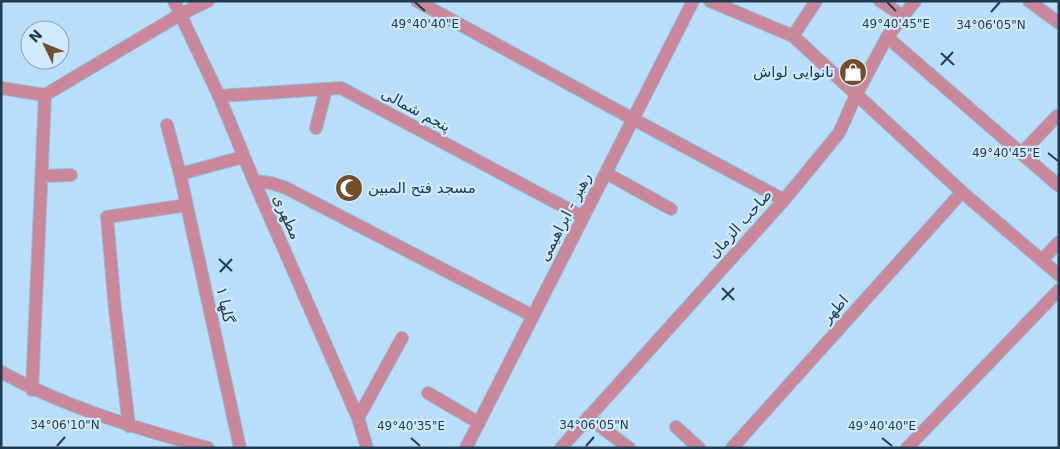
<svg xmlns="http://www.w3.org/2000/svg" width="1060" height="449" viewBox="0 0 1060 449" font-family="'DejaVu Sans','Noto Sans Arabic',sans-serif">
<rect width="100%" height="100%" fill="#b8defb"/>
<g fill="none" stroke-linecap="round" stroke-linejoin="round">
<!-- minor casing -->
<g stroke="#97bad5" stroke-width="14">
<path id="minor" d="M174 1 219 96 254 181 358 418 367 448
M417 1 633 119 784 200
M710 1 793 36 962 192 1059 275
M880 1 903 16
M1029 1 1059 23
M793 36 816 1
M887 37 1059 186
M1 88 45 95 181 14 208 1
M219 96 341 88 583 217
M167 125 180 174
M316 128 326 89
M1021 154 1057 116
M606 173 671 209
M42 176 71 175
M254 181 271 183 286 188 533 316
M1042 260 1059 242
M1 372C67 408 136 428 208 448
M32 390 45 95
M428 393 479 423
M588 417 629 448
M358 418 402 338
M129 426 115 309 107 217 187 205
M676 427 699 448
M240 448 180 174 243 157
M466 448 693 1
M561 448 784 200 839 133 856 95 887 37 915 1
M732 448 962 192
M907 448 1059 290"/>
</g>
<!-- minor -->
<use href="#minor" stroke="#ca8799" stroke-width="12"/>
</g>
<!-- ticks -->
<path fill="none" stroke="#213c50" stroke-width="2" d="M415 2 425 11M887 2 896 11M991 12 1000 2M941 53 954 65M941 65 953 52M1048 153 1058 161M219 259 232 271M220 272 232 259M722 288 734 300M722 300 734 288M411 438 420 446M882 438 892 446M57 446 65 437M586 446 594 437"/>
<!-- icons -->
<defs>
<g id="shop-disc" transform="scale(1.4375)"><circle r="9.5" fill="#744e2b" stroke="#d0e9fd"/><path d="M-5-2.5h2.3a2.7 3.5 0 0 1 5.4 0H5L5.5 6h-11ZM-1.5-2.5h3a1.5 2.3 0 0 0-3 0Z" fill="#fff"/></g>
<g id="mosque-disc" transform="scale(1.4375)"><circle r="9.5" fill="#744e2b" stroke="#d0e9fd"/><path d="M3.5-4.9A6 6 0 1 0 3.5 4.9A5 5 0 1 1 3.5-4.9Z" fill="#fff"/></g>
</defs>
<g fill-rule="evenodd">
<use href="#shop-disc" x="853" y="72"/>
<use href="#mosque-disc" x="349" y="188"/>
</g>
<g text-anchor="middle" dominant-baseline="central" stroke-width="4.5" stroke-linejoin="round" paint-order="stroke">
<!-- poi labels -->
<g font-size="15" fill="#213c50" stroke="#d0e9fd" text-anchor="end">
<text x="834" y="72">نانوایی لواش</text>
<text x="368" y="188" text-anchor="start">مسجد فتح المبین</text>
</g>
<!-- street labels -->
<g font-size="15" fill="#213c50" stroke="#d0e9fd">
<text transform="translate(416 110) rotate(28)">پنجم شمالی</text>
<text transform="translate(287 217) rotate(66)">مطهری</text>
<text transform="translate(565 217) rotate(-63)">رهبر - ابراهیمی</text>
<text transform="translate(740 224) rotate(-48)">صاحب الزمان</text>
<text transform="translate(225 305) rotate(78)">گلها ۱</text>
<text transform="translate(835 309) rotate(-48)">اطهر</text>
</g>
</g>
<g font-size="12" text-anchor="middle" fill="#213c50" stroke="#d0e9fd" stroke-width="4.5" stroke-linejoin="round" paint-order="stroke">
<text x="425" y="28">49°40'40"E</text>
<text x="896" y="28">49°40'45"E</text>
<text x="991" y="29">34°06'05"N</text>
<text x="1006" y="157">49°40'45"E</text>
<text x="65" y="429">34°06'10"N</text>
<text x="594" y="429">34°06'05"N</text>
<text x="411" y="430">49°40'35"E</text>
<text x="882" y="430">49°40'40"E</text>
</g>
<!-- border -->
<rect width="1060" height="449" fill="none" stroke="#213c50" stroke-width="5"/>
<!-- north arrow -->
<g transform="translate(45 45) rotate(313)"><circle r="24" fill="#d0e9fd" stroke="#8aa4b8"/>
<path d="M0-4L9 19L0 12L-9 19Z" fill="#744e2b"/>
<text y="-8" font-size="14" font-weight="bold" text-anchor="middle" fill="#213c50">N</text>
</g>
</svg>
